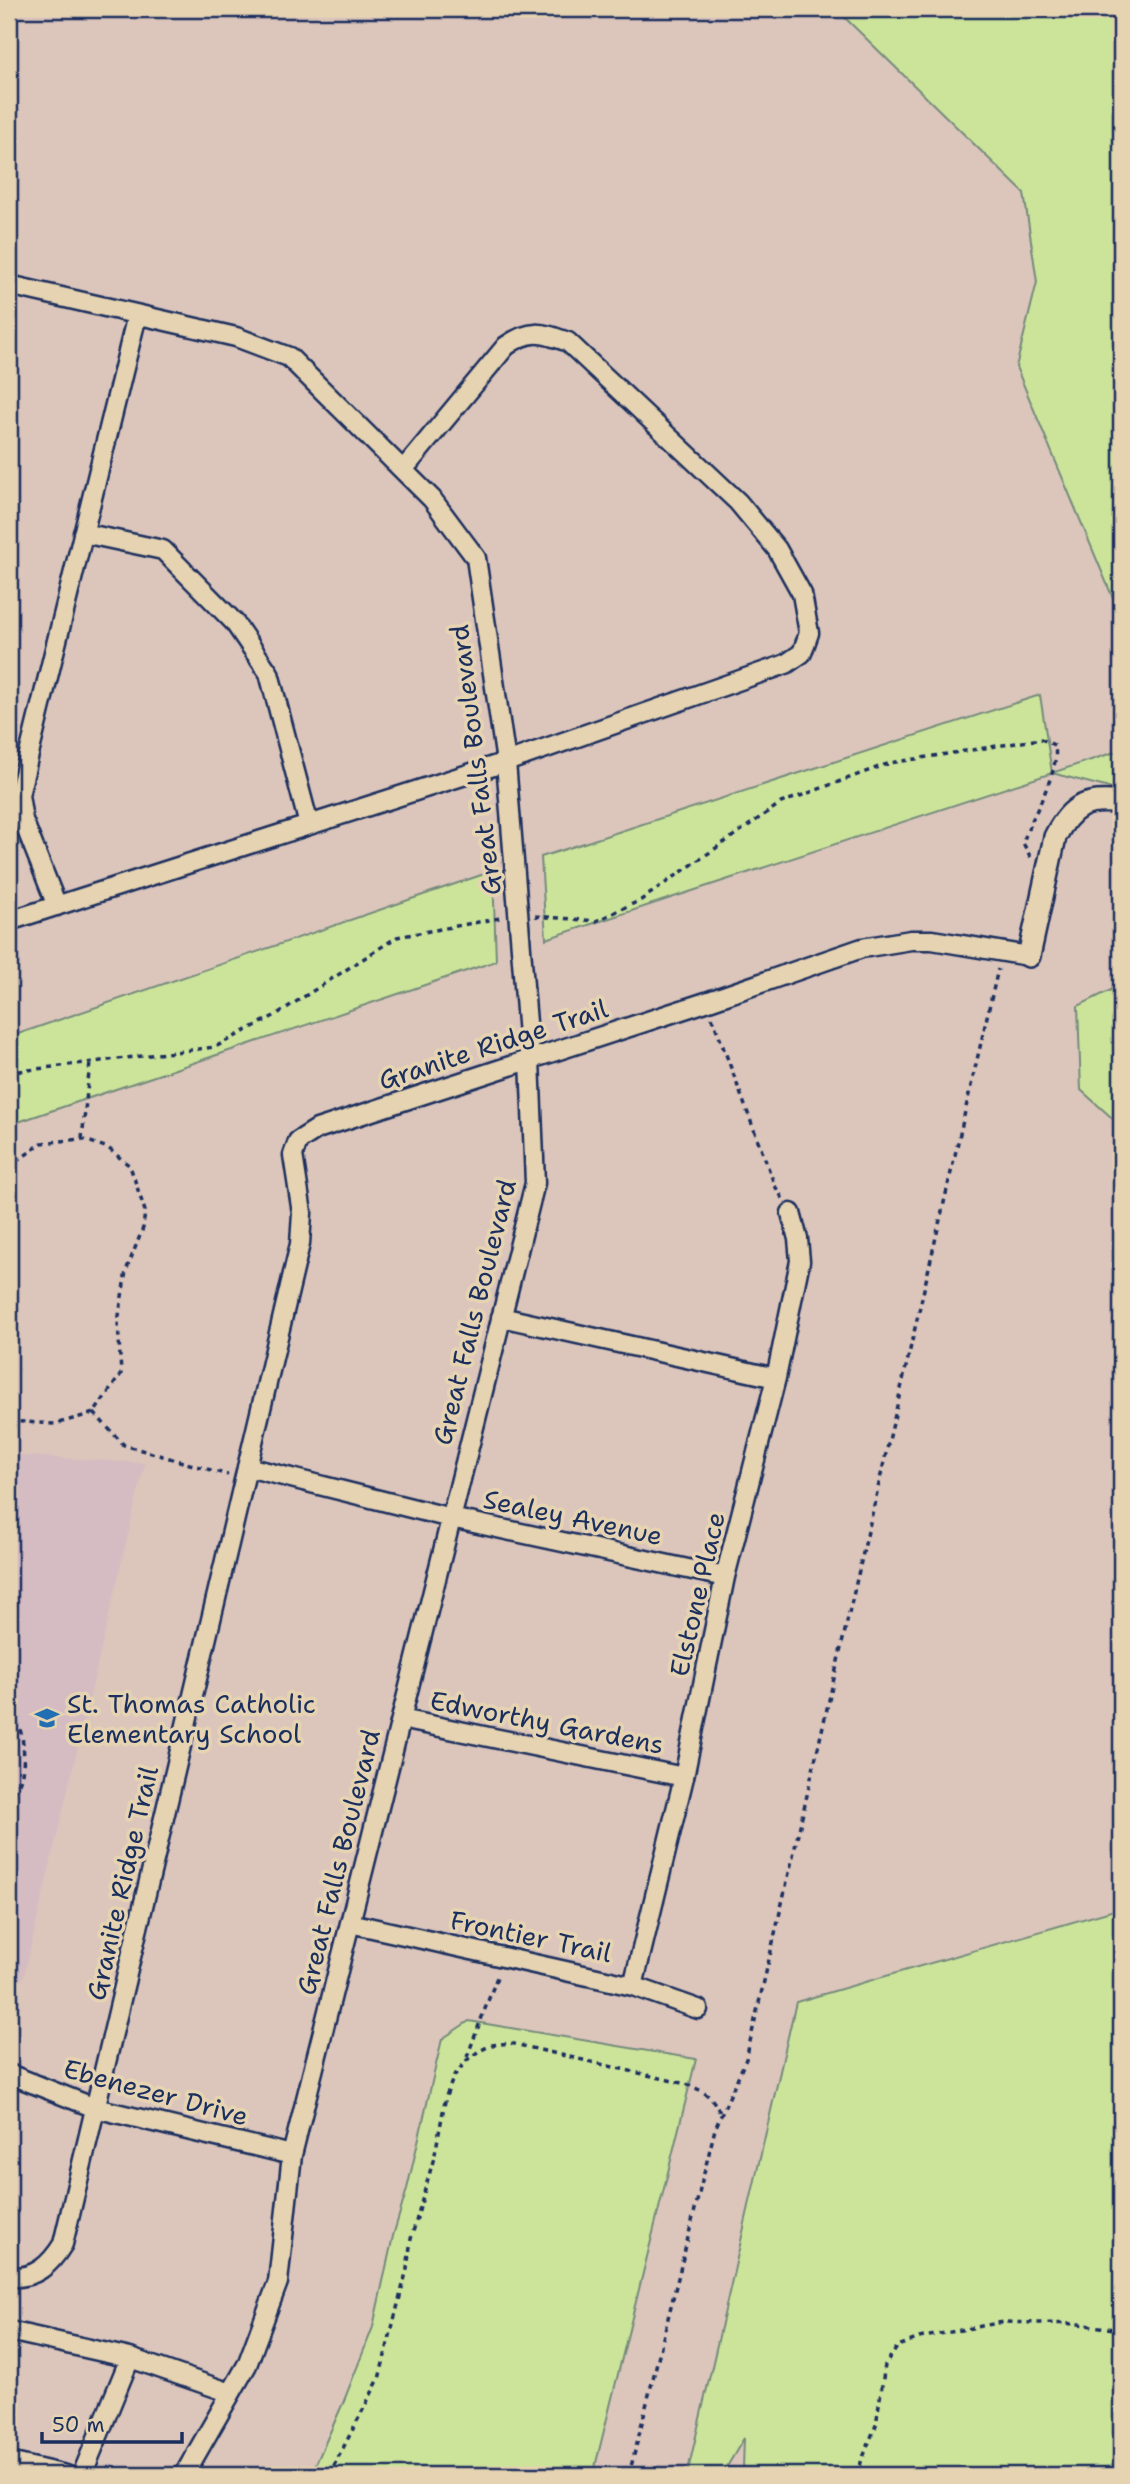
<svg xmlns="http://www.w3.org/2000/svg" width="1130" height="2484" viewBox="0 0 1130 2484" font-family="'Shantell Sans',sans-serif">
<rect width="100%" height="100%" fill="#dcc6bb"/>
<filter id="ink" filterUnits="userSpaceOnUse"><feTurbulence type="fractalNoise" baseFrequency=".0143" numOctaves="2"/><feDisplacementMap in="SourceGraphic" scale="14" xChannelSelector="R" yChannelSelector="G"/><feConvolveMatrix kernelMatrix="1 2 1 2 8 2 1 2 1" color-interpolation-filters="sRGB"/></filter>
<g filter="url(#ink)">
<!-- built -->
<path fill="#d5bcc2" d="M9 1455 145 1463 23 1980 9 1973Z"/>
<!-- green -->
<path fill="#cce49a" stroke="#748a7c" stroke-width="2" d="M836 9H1121V631L1115 603 1016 367 1037 282 1024 193Z
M1040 695 1052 773 1121 750V791L1052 773 546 939 541 857Z
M493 871 496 961 9 1125V1037Z
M1121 985V1126L1081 1090 1078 1006Z
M1121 1908V2475H741L743 2469 744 2438 722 2475H687L796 2002Z
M469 2021 696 2059 593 2475H311L343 2403 373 2327 393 2236 407 2189 442 2039Z"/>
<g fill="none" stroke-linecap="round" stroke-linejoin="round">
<!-- minor casing -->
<g stroke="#1b2f5e" stroke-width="23">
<path id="minor" d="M9 285 236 337 289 357 432 499 476 558 506 762 530 1060 535 1183 292 2155 278 2282 247 2365 184 2475
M83 533 163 550 234 622 269 673 309 825
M57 906 23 820 19 795 137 315
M9 921 506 762 786 664 802 653 809 633 802 594 777 549 738 502 568 342C541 332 530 329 506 346L403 470
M501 1317 776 1378
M247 1467 451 1518 725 1577
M401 1719 684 1777
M350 1923 633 1986 698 2009
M633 1986 684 1777 725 1577 776 1378 800 1261 798 1239 791 1213
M9 2074 95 2108 292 2155
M9 2277C35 2279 50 2265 63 2244L300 1244 302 1213 293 1155 298 1141 317 1129 706 1002 862 948 911 940H932L1029 956
M9 2331 130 2358 231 2393
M9 2462 66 2475
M82 2475 130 2358"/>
</g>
<!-- tertiary casing -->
<g stroke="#1b2f5e" stroke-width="26">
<path id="tertiary" d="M1029 956 1055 837C1071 805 1087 798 1121 803"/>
</g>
<!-- path -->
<path stroke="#1b2f5e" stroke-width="3.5" stroke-dasharray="5 5" stroke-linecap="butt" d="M535 916 596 921 641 900 781 803 890 763 1041 739 1054 745C1063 768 1030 818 1023 843L1031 858
M712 1017 775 1186 783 1199
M9 1075 20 1071 215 1047 274 1016 397 937 500 918
M82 1139 90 1063
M9 1167 42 1143 82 1139 108 1148 130 1166 145 1211 143 1228 126 1271 118 1322 121 1374 94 1413 55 1424 9 1421
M94 1413 124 1445 228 1475
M9 1713C26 1726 26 1762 20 1781 17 1789 12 1798 9 1806
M467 2057 497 1977
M329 2475 379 2379 407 2269 411 2239 435 2154 446 2096 454 2076 467 2060 479 2051 492 2045 510 2043 686 2084C706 2092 712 2096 721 2115
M629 2475 715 2129 746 2059 998 969
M856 2475 876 2425 885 2365 898 2346 919 2338 1003 2322 1079 2324 1121 2330"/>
<!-- minor -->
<use href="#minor" stroke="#e6d3b1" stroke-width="18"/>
<!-- tertiary -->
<use href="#tertiary" stroke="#e6d3b1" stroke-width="21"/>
</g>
</g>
<!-- icons -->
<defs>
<g id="school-bare" transform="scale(1.89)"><path d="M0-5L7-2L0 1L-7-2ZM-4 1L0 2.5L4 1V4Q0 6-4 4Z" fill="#1f6fb2" stroke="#e6d3b1" stroke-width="2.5" paint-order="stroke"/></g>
</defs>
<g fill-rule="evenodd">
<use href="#school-bare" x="47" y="1718"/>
</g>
<g text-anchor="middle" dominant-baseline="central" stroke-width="7" stroke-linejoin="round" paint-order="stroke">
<!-- street labels -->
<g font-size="26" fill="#1b2f5e" stroke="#e6d3b1">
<text transform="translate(475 760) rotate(-97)">Great Falls Boulevard</text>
<text transform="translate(493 1044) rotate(-18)">Granite Ridge Trail</text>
<text transform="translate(474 1312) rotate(-76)">Great Falls Boulevard</text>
<text transform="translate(573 1517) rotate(12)">Sealey Avenue</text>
<text transform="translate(697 1594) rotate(-77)">Elstone Place</text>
<text transform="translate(547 1722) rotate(11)">Edworthy Gardens</text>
<text transform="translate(338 1862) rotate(-76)">Great Falls Boulevard</text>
<text transform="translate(122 1883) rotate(-77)">Granite Ridge Trail</text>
<text transform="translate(531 1936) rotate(12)">Frontier Trail</text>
<text transform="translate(156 2092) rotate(15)">Ebenezer Drive</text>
</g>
<!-- poi labels -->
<g font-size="26" fill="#1b2f5e" stroke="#e6d3b1" text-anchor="start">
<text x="67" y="1703">St. Thomas Catholic<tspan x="67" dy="30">Elementary School</tspan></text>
</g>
</g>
<!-- margin -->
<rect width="1130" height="2484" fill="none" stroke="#e6d3b1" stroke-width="35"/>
<rect x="18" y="18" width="1095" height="2449" fill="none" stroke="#1b2f5e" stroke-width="2.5" filter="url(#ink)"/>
<!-- scale -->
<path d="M42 2432v10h140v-10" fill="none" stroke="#1b2f5e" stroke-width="3.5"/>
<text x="52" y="2432" font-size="21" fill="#1b2f5e" stroke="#e6d3b1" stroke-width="5" paint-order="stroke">50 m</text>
</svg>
